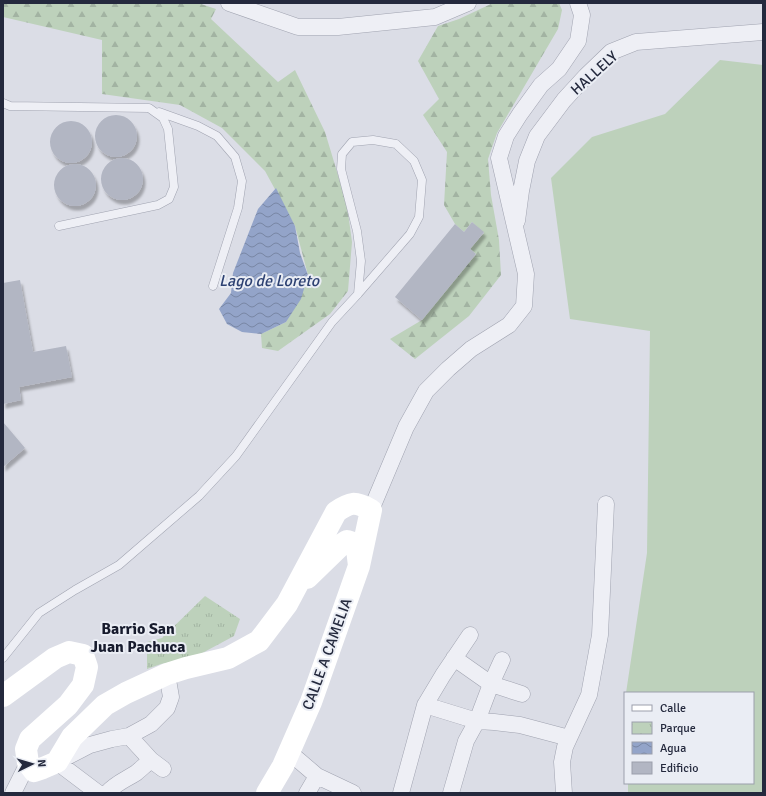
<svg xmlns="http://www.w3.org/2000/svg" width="766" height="796" viewBox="0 0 766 796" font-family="Signika,sans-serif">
<defs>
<pattern id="forest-firs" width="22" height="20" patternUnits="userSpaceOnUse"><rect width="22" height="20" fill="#bdd1bb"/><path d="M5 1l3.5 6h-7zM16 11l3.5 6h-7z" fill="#a2b3a2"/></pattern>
<pattern id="park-tufts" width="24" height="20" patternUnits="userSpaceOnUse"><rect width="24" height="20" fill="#bdd1bb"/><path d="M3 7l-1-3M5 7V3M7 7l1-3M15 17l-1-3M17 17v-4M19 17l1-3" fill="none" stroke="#a2b3a2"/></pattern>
<pattern id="water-waves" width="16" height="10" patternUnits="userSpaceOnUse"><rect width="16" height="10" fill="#93a4c9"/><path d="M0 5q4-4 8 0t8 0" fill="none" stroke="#7886a4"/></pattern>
<filter id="shadow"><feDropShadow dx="2.5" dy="4.5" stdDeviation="1" flood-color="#0004"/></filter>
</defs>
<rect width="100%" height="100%" fill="#dbdde6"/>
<!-- green -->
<path fill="#bdd1bb" d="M720 60 763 65V793H628V783H753V693H626L647 553 650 331 570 319 551 178 592 137 665 114Z"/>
<!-- forest -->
<path fill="url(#forest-firs)" d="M3 3H198L216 9 211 19 278 82 295 70 325 132 347 205 352 242 348 291 330 314 278 351 262 348 261 334 286 322 308 275 295 226 265 171 222 128 180 105 102 94V40L3 17Z
M493 3H559L562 10 558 29 497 133 488 159 491 195 499 240 501 275 469 316 415 359 390 339 422 320 476 254 470 249 484 233 472 222 464 232 455 224 444 205 447 152 423 115 439 99 418 61 438 26 459 19Z"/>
<!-- park -->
<path fill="url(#park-tufts)" d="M205 596 240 619 234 636 193 658 161 664 147 669V642L162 638Z"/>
<!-- water -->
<path fill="url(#water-waves)" d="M276 188 295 226 300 253 308 275 301 299 286 322 261 334 242 332 227 324 219 309 231 293 233 273 258 209Z"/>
<!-- building -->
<path fill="#b2b6c3" filter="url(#shadow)" d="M95 136a21 21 0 1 1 42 0a21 21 0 1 1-42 0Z
M50 142a21 21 0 1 1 42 0a21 21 0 1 1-42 0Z
M101 179a21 21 0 1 1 42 0a21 21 0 1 1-42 0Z
M54 185a21 21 0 1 1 42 0a21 21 0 1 1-42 0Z
M472 222 484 232 470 249 476 254 422 320 395 297 455 224 464 232Z
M20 280 33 352 66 346 72 377 19 387 21 400 3 404V283Z
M3 422 25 448 3 467Z"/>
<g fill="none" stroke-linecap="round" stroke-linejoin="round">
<!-- lane casing -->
<g stroke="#a0a3b0" stroke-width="9">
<path id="lane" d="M3 103 10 106 149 108 163 118 168 129 174 187 169 199 158 205 59 226
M159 112 198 126 217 136 235 157 242 181 238 208 213 286
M3 658 39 613 75 590 119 565 199 496 236 456 332 322 358 294 410 234 419 217 422 180 414 161 396 144 373 140 352 142 342 154 341 169 357 231 361 261 358 294"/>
</g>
<!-- street casing -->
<g stroke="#a0a3b0" stroke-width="17">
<path id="street" d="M229 3 298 27H338L435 17 468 3
M517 221 521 191 527 161 537 136 564 100 586 76 611 52 636 42 763 32
M371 510 406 427 426 391 448 369 471 349 509 325 524 306 526 274 499 158 506 136 520 114 541 85 559 69 578 41 582 15 578 3
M454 658 491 684 522 694
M425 705 477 721 494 722 520 725 569 738
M129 736 151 760 163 769
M289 752 317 776 353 793
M13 793 28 763
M98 793 57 762 90 745 112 739 129 736 151 724 167 708 171 697 167 674
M107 793C116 783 125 780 136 773 141 769 146 764 151 760
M307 793 317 776
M401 793 425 705 443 675 470 635
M451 793 466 741 477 721 491 684 502 660
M564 793 562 762 565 747 589 695 600 635 606 504"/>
</g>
<!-- lane -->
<use href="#lane" stroke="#eeeff5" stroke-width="8"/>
<!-- street -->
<use href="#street" stroke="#eeeff5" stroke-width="16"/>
<!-- secondary -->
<path stroke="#fff" stroke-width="22" d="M307 578 341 545 347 541 353 543 357 549 359 566
M3 696 55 658 69 652 83 655 87 667 83 685 68 705 30 739 26 749 28 763 34 771 43 768 57 762 72 737 105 705 126 693 167 674 186 668 228 658 259 641 287 604 336 512C350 502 355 501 371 510L359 566 311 702 283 766 267 793"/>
</g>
<g text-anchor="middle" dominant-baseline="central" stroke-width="4" stroke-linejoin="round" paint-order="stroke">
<!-- street labels -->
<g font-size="15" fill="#24293d" stroke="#eaedf4">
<text transform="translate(594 73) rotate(-42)">HALLELY</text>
<text transform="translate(327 654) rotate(-70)">CALLE A CAMELIA</text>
</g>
<!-- water labels -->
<g font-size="16" font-style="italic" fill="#2d4172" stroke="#eaedf4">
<text x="269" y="281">Lago de Loreto</text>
</g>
<!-- neighbourhood labels -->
<g font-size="16" font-weight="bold" fill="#171b2d" stroke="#eaedf4">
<text x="138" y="629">Barrio San<tspan x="138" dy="18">Juan Pachuca</tspan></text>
</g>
</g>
<!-- border -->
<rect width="766" height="796" fill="none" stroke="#24293d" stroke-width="8"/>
<!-- legend -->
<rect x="624" y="692" width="130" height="92" fill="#eaedf4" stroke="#9b9fab"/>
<rect x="632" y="705" width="20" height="6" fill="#ffffff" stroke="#9b9fab"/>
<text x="660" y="712" font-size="12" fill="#24293d">Calle</text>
<rect x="632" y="722" width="20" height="12" fill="url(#park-tufts)" stroke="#9b9fab"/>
<text x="660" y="732" font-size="12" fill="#24293d">Parque</text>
<rect x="632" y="742" width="20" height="12" fill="url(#water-waves)" stroke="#9b9fab"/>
<text x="660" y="752" font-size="12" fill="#24293d">Agua</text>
<rect x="632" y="762" width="20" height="12" fill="#b2b6c3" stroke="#9b9fab"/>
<text x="660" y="772" font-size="12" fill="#24293d">Edificio</text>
<!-- north arrow -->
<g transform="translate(32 764) rotate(85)" stroke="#eaedf4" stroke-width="3" paint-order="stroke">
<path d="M0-3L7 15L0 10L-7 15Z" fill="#24293d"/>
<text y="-6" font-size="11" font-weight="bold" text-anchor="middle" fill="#24293d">N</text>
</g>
</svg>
